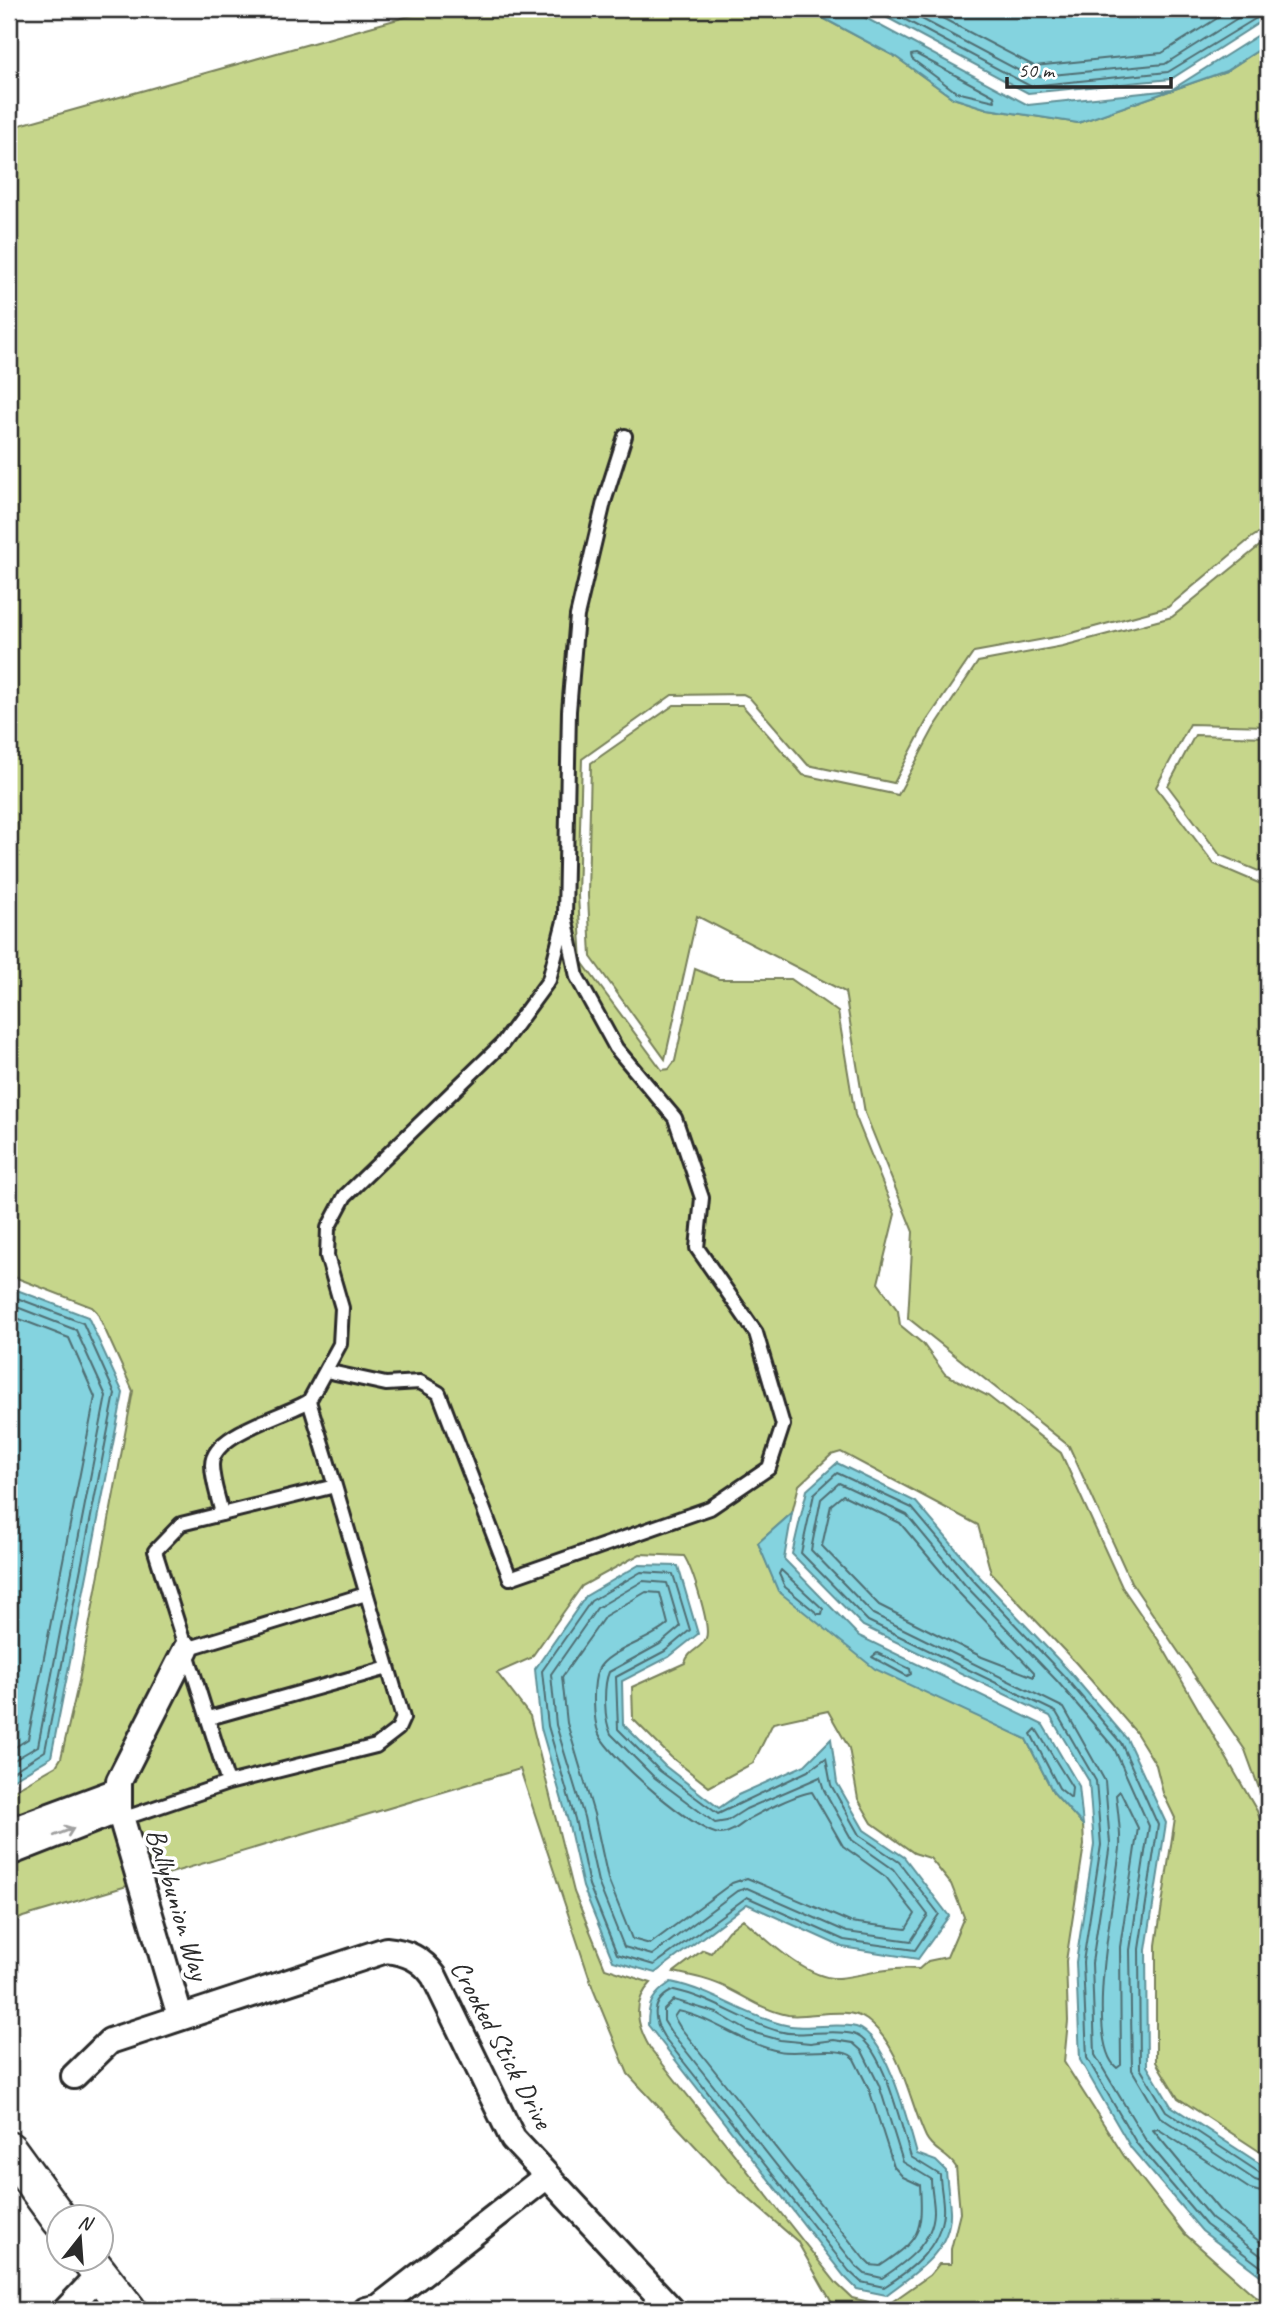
<svg xmlns="http://www.w3.org/2000/svg" width="1277" height="2319" viewBox="0 0 1277 2319" font-family="Caveat,sans-serif">
<rect width="100%" height="100%" fill="#fff"/>
<filter id="ink" filterUnits="userSpaceOnUse"><feTurbulence type="fractalNoise" baseFrequency=".0143" numOctaves="2"/><feDisplacementMap in="SourceGraphic" scale="14" xChannelSelector="R" yChannelSelector="G"/><feConvolveMatrix kernelMatrix="1 2 1 2 8 2 1 2 1" color-interpolation-filters="sRGB"/></filter>
<g filter="url(#ink)">
<!-- green -->
<path fill="#c6d68b" stroke="#78805b" stroke-width="2" fill-rule="evenodd" d="M434 9H806L896 57 953 98 988 109 1078 123 1226 71 1268 44V527L1251 538 1168 607 1061 636 974 652 926 722 894 783 808 765 749 697 743 694 672 695 582 759 578 896 582 962 662 1070 669 1069 675 1061 695 969 719 979H791L838 1012 855 1115 895 1214 878 1283 898 1311 900 1325 923 1344 945 1374 988 1396 1061 1453 1122 1587 1159 1641 1257 1811 1268 1842V2157L1178 2098 1156 2062V1945L1175 1818 1163 1793 1156 1765 1135 1731 1076 1663 991 1573 978 1525 841 1452 831 1455 799 1485 792 1513 758 1543 779 1591 981 1717 1026 1739 1053 1792 1083 1825 1084 1845 1066 1961 1068 2021 1064 2062 1124 2156 1185 2234 1256 2297 1268 2302V2310H836L797 2241 726 2179 628 2074 593 1989 520 1769 23 1917 9 1924V1866L120 1822 130 1807V1785L202 1643 182 1632 107 1781 9 1818V1793L56 1766 61 1758 79 1681 133 1391 97 1312 92 1307 9 1275V128ZM640 1554 684 1556C692 1568 711 1626 706 1638 702 1649 688 1650 685 1663L632 1687 633 1719 671 1757 709 1787 753 1763 773 1723 828 1711 849 1748 858 1799 872 1823 914 1853 930 1858 951 1884 964 1917 947 1957 928 1961 919 1969C891 1966 866 1975 839 1978 807 1980 766 1939 743 1919L728 1931 711 1953 703 1950 674 1972C693 1976 712 1980 729 1989 749 1999 766 2011 788 2015 811 2018 847 2005 867 2020 902 2047 908 2099 926 2137 933 2151 948 2154 956 2167L960 2213 951 2249V2264H939L930 2275 886 2306 852 2298 837 2284 650 2048C637 2026 631 2003 651 1983L605 1968 574 1892 530 1716 497 1673 531 1658 582 1586Z
M1268 539V726L1190 724 1156 787 1214 864 1268 887V1813L1245 1750 1131 1582 1069 1446 908 1318 913 1232 865 1113 845 992 697 916 665 1059 591 957 588 896 591 763 674 705H742L803 775 898 795 934 728 978 662 1063 646 1172 617Z
M1195 735 1268 737V875L1220 855 1168 786Z"/>
<!-- water -->
<path fill="#84d3df" stroke="#609097" stroke-width="2" d="M806 9H849L1028 105 1171 90 1268 29V44L1226 71 1078 123 988 109 953 98 896 57Z
M871 9H1268V17L1171 79 1028 93Z
M9 1287 88 1317 123 1393 51 1757 9 1782Z
M837 1463 916 1502 977 1574 1068 1670 1127 1739 1166 1823 1146 1950 1147 2066 1171 2106 1268 2169V2281L1202 2231 1131 2148 1080 2060 1076 1962 1094 1845 1089 1781 1050 1716 863 1626 792 1554 807 1490Z
M792 1513 784 1559 859 1636 1043 1725 1079 1786 1083 1825 1053 1792 1026 1739 875 1669 778 1591 758 1543Z
M639 1565 678 1566 698 1634 669 1657 622 1681 623 1724 665 1766 719 1808 738 1795 805 1765 831 1739 837 1783 864 1830 904 1857 949 1916 918 1959 842 1947 747 1904 655 1973 613 1961 583 1887 568 1821 541 1728 535 1669 586 1596Z
M671 1982C714 1991 741 2014 781 2024 806 2031 830 2022 856 2027 887 2034 909 2127 917 2154L936 2161 946 2171C947 2184 949 2197 950 2210 952 2251 915 2273 886 2295L857 2289 844 2276 648 2025C648 2003 652 1995 671 1982Z"/>
<g fill="none" stroke-linecap="round" stroke-linejoin="round">
<!-- shore -->
<path stroke="#4f6e73" stroke-width="2" d="M885 9 1030 86 1168 72 1268 11
M903 9 1031 77 1165 64 1252 9
M925 9 1034 66 1162 53 1232 9
M916 54 994 96 995 101 956 92 912 59 911 55Z
M9 1295 83 1323 115 1394 45 1751 9 1774
M9 1304 76 1330 106 1396 38 1746 9 1763
M9 1315 69 1338 95 1397 28 1739 9 1751
M843 1495 900 1523 958 1592 1034 1672V1677L982 1657 879 1605 822 1546 831 1505Z
M781 1570 823 1609 822 1614H818L785 1587 779 1574Z
M641 1572 673 1574 690 1630 665 1651 616 1677 618 1729 660 1771 718 1814 808 1771 826 1758 831 1785 859 1835 899 1862 939 1914 915 1950 844 1940 747 1897 654 1965 617 1954 589 1885 575 1819 548 1726 542 1671 591 1601Z
M643 1581 667 1583 680 1627 660 1644 609 1672C603 1686 604 1720 611 1734L655 1778 715 1823 727 1821 746 1809 820 1777 824 1790 852 1840 893 1869 928 1915 911 1941 847 1932 747 1888 737 1891 652 1955 624 1947 598 1882 584 1817 556 1725 551 1674 597 1608Z
M646 1592 660 1593 668 1624C651 1641 607 1650 598 1670 592 1684 593 1720 599 1734 608 1756 698 1835 721 1834 732 1833 740 1825 749 1819 763 1811 797 1794 812 1792L843 1846 886 1877 915 1914 906 1929 850 1922 747 1878 732 1883 650 1944 632 1939 608 1879 594 1814 567 1723 562 1677 605 1616Z
M877 1653 910 1669 911 1674 907 1676 872 1657Z
M1036 1729 1072 1787 1071 1798 1059 1788 1031 1734Z
M1120 1791 1138 1828 1120 1947 1121 2065 1117 2068C1083 2041 1116 1890 1120 1848 1121 1831 1118 1812 1116 1795Z
M674 1990C712 1998 742 2021 778 2031 803 2038 828 2028 853 2034 883 2041 902 2131 911 2157L940 2175C940 2187 944 2201 943 2213 940 2248 911 2270 884 2287L861 2282 849 2271 664 2037C652 2018 651 2000 674 1990Z
M674 2000 717 2013 748 2031 780 2040 810 2043 834 2040 853 2043 862 2051 879 2085 903 2162 931 2179C931 2190 934 2201 934 2212 933 2243 906 2262 882 2278L865 2274 856 2266 671 2032 664 2021V2010Z
M678 2011C714 2018 742 2044 779 2051 798 2055 840 2045 853 2057L869 2089 894 2167 903 2177 920 2185C923 2233 920 2239 880 2266L870 2265 864 2259 680 2027 674 2017Z
M1268 2175 1260 2173 1166 2111 1140 2068 1139 1949 1158 1825 1121 1743 1063 1675 972 1579 912 1508 837 1473 814 1494 801 1553 868 1621 1056 1712 1096 1781 1101 1845 1083 1962 1087 2058 1137 2144 1206 2225 1268 2272
M1268 2184 1255 2180 1160 2117 1132 2070 1130 1950 1149 1826 1114 1748 1057 1681 965 1585 907 1515 839 1483 821 1499 811 1550 873 1614 1064 1708 1105 1781 1110 1844 1092 1963 1095 2055 1145 2139 1212 2219 1268 2261
M1268 2194 1250 2189 1158 2129 1153 2130 1220 2211 1268 2248"/>
<!-- lane casing -->
<g stroke="#2b2b2b" stroke-width="18">
<path id="lane" d="M326 1371 386 1384 420 1382 439 1393 510 1578 710 1508 769 1468 783 1425 756 1333 697 1248 702 1198 675 1118 616 1048 577 977 566 921
M222 1514C219 1499 212 1481 212 1465 212 1433 285 1416 309 1401
M186 1649 366 1594
M209 1718 388 1668
M228 1783 376 1746 398 1729 403 1718 335 1486
M122 1819 228 1783 155 1551 181 1524 335 1486 309 1401 340 1344 342 1308 327 1256 328 1228 345 1196 502 1044 549 980 565 917 569 711 577 616 604 502 625 436"/>
</g>
<!-- street casing -->
<g stroke="#2b2b2b" stroke-width="30">
<path id="street" d="M9 1831 117 1791
M9 1853 119 1810
M180 2016 119 1810V1781L186 1649
M74 2076 110 2041 386 1950C407 1952 422 1959 434 1976L513 2139 672 2310
M66 2310 100 2274
M366 2310 379 2307 547 2176"/>
</g>
<!-- secondary casing -->
<g stroke="#2b2b2b" stroke-width="40">
<path id="secondary" d="M9 2150 60 2220
M89 2260 128 2310"/>
</g>
<!-- lane -->
<use href="#lane" stroke="#fff" stroke-width="12"/>
<!-- street -->
<use href="#street" stroke="#fff" stroke-width="24"/>
<!-- secondary -->
<use href="#secondary" stroke="#fff" stroke-width="35"/>
</g>
<!-- one-way arrows -->
<defs><path id="oneway-shaft" d="M-6 0H5M1.5-3L5.5 0L1.5 3" fill="none" stroke-width="1.6" stroke-linecap="round" stroke-linejoin="round" transform="scale(1.75)"/></defs>
<use stroke="#a0a0a0" href="#oneway-shaft" transform="translate(64 1832) rotate(-21)"/>
</g>
<g text-anchor="middle" dominant-baseline="central" stroke-width="7" stroke-linejoin="round" paint-order="stroke">
<!-- street labels -->
<g font-size="28" fill="#2b2b2b" stroke="#fff">
<text transform="translate(178 1904) rotate(73)">Ballybunion Way</text>
<text transform="translate(502 2044) rotate(62)">Crooked Stick Drive</text>
</g>
</g>
<!-- margin -->
<rect width="1277" height="2319" fill="none" stroke="#fff" stroke-width="35"/>
<rect x="18" y="18" width="1242" height="2284" fill="none" stroke="#2b2b2b" stroke-width="2.5" filter="url(#ink)"/>
<!-- north arrow -->
<g transform="translate(80 2238) rotate(17)"><circle r="33" fill="#ffffff" stroke="#aaaaaa" stroke-width="2"/>
<path d="M0-5L12 26L0 18L-12 26Z" fill="#2b2b2b"/>
<text y="-10" font-size="19" font-weight="bold" text-anchor="middle" fill="#2b2b2b">N</text>
</g>
<!-- scale -->
<path d="M1007 77v10h164v-10" fill="none" stroke="#2b2b2b" stroke-width="3.5"/>
<text x="1018" y="77" font-size="21" fill="#2b2b2b" stroke="#ffffff" stroke-width="5" paint-order="stroke">50 m</text>
</svg>
